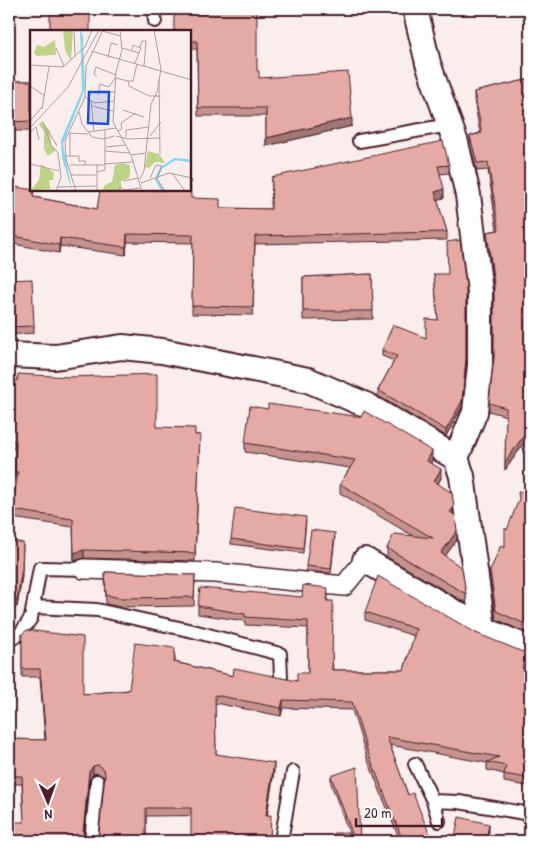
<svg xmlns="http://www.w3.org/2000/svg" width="539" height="850" viewBox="0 0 539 850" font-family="'Patrick Hand',sans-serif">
<rect width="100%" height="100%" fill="#faeeed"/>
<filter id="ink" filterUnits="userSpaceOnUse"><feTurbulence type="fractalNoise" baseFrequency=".02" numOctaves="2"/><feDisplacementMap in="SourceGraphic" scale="10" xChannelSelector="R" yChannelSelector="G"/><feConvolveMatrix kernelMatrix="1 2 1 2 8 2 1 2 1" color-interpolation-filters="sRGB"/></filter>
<g filter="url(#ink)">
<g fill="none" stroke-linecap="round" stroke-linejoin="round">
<!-- service casing -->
<g stroke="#4a1f2b" stroke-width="16">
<path id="service" d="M154 9 155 21
M359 141 449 125
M34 607 97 610 193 631 280 654 281 677
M9 640 20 634 31 618 40 568 84 569
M415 764 433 801 459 802 530 814
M433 801 439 821
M91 841 97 781
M281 841 293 772"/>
</g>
<!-- pedestrian casing -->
<g stroke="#4a1f2b" stroke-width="22">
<path id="pedestrian" d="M84 569 216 573 344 586 365 560"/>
</g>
<!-- minor casing -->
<g stroke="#4a1f2b" stroke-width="28">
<path id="minor" d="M415 9 428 63 456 143 468 195 480 292V365L475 412 456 458 462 476 483 629
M9 355 55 357 122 347 162 351 308 380 366 405 456 458
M365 560 483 629 530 649"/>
</g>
<!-- service -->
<use href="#service" stroke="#fff" stroke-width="12"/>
<!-- pedestrian -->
<use href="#pedestrian" stroke="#fff" stroke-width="19"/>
<!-- minor -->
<use href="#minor" stroke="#fff" stroke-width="24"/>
</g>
<!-- wall -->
<path fill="#c5928e" stroke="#4a1f2b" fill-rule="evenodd" d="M174 9 257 71 259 78 352 126 266 146V116H198L197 49H190V31Z
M530 79V435L505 470 506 416 489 411V403L494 357V292L487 241V232L497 230 488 170 477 171 470 144V136L480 133 474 100V92Z
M9 81H31V131H9Z
M449 165V173L440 174 444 198 437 199 447 232V240L255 244 253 315 192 314 193 243 127 242 126 255 60 246 59 253 9 243V186L34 197 97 209 191 198 220 208 271 209 272 177Z
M372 274 373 319 303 320V277Z
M434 274 466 364 462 407 446 436 378 396V390L394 361 382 356V350L426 338 438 320Z
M9 280 34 326V333L9 335Z
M9 381 157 427 195 435H200L195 561 84 558 74 561 73 527 12 518V510L17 480H15L16 449 9 448Z
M245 443 432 460 431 463 441 478 438 484 454 514 457 540 445 556 466 594V603L387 557V548L415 537 340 493V484L350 468 245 452Z
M530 492V635L496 619 490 580V571L505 548 507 530Z
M306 521 303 553 231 544V539Z
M335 537 331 573 306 571V566Z
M9 540 22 576 17 607H9Z
M105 572 195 575 194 606 120 607 106 604Z
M328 596V601L333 670H404L414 636 365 620V612L476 633 528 662 525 669 530 671V779H529L527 786 504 782V774L487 770V763L390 745 408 795 432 841H400L367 758 352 710 283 708 281 716 215 703 216 754 274 771 267 815 146 816V841H9L24 822 22 784H9V739L45 740 40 677H22V634L83 694 129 690 175 656V662L233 676 297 681 308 673V628L245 625V621L198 614V606ZM98 773 104 777 105 779 99 834 97 838 91 841 86 839 84 834 89 780 93 774Z
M331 776 360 841 349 833 331 784Z"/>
<!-- shaded-wall -->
<path fill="#a07774" stroke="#4a1f2b" d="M352 118V126L266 146V138Z
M444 189V198L435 200V192Z
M127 234V242L126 255V247Z
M60 238V246L59 253V245Z
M466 358 462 407 446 436V430Z
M530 427V435L505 470V462Z
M432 451V460L427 470V461Z
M441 469V478L434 490V481Z
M457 531V540L441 562V553Z
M23 543 22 576 17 607V600Z
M84 550V558L74 561V553Z
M528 654V662L522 676V668Z
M283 700V708L281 716V708Z
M274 763V771L266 823V815Z
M93 766V774L89 780 83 840V832L89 772Z
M529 771V779L527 786V778Z
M489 824V832L487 841H486Z"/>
<!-- building -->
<path fill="#e5aaa5" stroke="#4a1f2b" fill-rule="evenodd" d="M50 9H90V31H50Z
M174 9H257V71H259V78L348 72 352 118 266 138V108H198L197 41H190V31H174Z
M530 79V427L505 462 506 408 489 403 494 357V284L487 232 499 230 488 162 477 163 470 136 482 133 474 92Z
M9 81H31V121L9 122Z
M443 141 449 165 438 166 444 189 435 192 447 232 255 236 253 307 192 306 193 235 127 234 126 247 60 238 59 245 9 235V186L34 190 33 197 97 209 100 190H190V180L191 198 220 199V208L271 209 272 177Z
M460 240 466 287V358L462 401 446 430 378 390 397 356 382 350 393 325 426 338V319L438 320 434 274H448L447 242Z
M372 274 373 311H303V277Z
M32 279 34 326 9 327V280Z
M18 374 69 377 157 374V427L195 428V435H200L195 553 84 550 74 553 73 519 12 510 18 472H15L16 441H9V381H17Z
M268 404 361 417 364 411 432 451 427 461 441 469 434 481 452 493 454 507 450 512 455 515 457 531 441 553 462 568 466 594 387 548 394 534 433 538 340 484 355 460 245 443 250 406 268 409Z
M518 492H530V626L496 611 490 571 501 545 505 548V528L507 530 519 499Z
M235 508 306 517 303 549 231 539Z
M311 530 335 533 331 569 306 566Z
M9 540 23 543 22 568 17 600H9Z
M105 572 195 575 194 597 120 598 106 595Z
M378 576 476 633 528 654 522 668 530 671V771H529L527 778 504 774 506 766 487 762 499 757 387 737 408 795 413 793 432 841H403L367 750 352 702 283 700 281 708 215 695 216 754 274 763 266 815H271L270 841H191V808H146V841H9V822H24L22 776H9V739L46 740 40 669H22V634L27 630 83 637V694L129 690 135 643 175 648 174 662 233 676 234 668 297 681V673H308V621L245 617V614L198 606 200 588 302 597 303 585 328 588 327 601H333L332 670H404L416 629 365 612ZM98 765 104 769 105 774 99 834 97 838 91 841 86 839 83 832 89 772 93 766Z
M357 767 360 841H334V833H352L331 776Z
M459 817 489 824 486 840 497 841H454Z"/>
</g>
<!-- overview -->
<g transform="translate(30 30)">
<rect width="161" height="161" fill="#faeeed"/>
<path d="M33 0H43L41 31 35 20ZM25 10 26 25 7 26 4 23 7 15 14 17ZM12 91 20 101 21 115 26 120 18 126 14 119V101L9 95ZM118 121 129 124 135 133 125 132 119 138 115 137ZM92 133 100 135V143L99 148 91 151V160L72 161 75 155 82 152 85 135ZM11 134 24 143 23 150H19L20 159 0 161 9 150Z" fill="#bdd388"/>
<path d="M50 0 53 6 55 59 33 114 42 161 32 128 31 110 52 61Z" fill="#8bd6eb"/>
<path fill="none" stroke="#8bd6eb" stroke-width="2.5" d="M133 161 126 149 131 138 145 129 162 131"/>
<path fill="none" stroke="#b49b9f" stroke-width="1" d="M44 0 45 26M90 0 92 20 86 42 83 92 101 125 112 161M72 1 91 6M55 17 62 0M110 17 112 11H116L114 36M26 18 34 36M92 18 109 23M102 20 103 15 111 18 105 33M61 21 162 50M78 28 81 13 88 15M0 35 33 37 55 17M67 47 64 44 66 37 86 45M86 48 98 51 99 56 119 66H131M129 50 130 124M98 51H103L107 34M0 56 15 66M69 61 85 62M68 65 70 54 79 57 85 48M55 67 65 73 84 71M61 70 64 101M62 76 83 81M12 79 19 37M93 80 114 87M49 82 52 94 62 107 74 109 84 106M0 91 12 77M13 92 21 115 28 123 31 147 26 161M0 98 38 57 69 0M17 99 27 116M88 101 92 99 91 93 106 83M0 102 6 97 9 110M58 102 86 98M39 103 58 104M86 106 98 109 130 108M120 106 131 92M96 107V100L119 97M76 117 96 115M75 121 99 123M101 125 116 123M35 126H49V131H55V135M40 126V103M0 134 29 141M74 134 103 132M40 135H74M67 135V161M67 142 75 140V99M142 143 155 161M41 145H66M120 148 126 135 132 136 127 149 135 161M110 149 114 141 121 74 127 62 131 39 124 0M93 151 109 148M111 153 139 143 162 148M27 157 66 156M46 161 36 129 35 111 55 67 56 36 73 0M89 161 90 157 95 160 110 158"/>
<path fill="#1d4ed8" fill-opacity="0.15" stroke="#1d4ed8" stroke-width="2.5" d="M59 62H79L78 94 58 93Z"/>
<rect width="161" height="161" fill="none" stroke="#4a1f2b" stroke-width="2.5"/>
</g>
<!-- margin -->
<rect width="539" height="850" fill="none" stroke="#fff" stroke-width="30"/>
<rect x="15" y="15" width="509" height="820" fill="none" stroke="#4a1f2b" stroke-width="2" filter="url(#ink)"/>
<!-- north arrow -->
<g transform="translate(48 802) rotate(178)" stroke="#ffffff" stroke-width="4" paint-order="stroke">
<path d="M0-4L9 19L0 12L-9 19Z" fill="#4a1f2b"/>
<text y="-8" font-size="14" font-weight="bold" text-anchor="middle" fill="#4a1f2b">N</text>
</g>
<!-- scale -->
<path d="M356 818v8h86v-8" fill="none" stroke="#4a1f2b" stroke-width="2.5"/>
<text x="364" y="818" font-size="15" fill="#4a1f2b" stroke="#ffffff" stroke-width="4" paint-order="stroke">20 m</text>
</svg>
